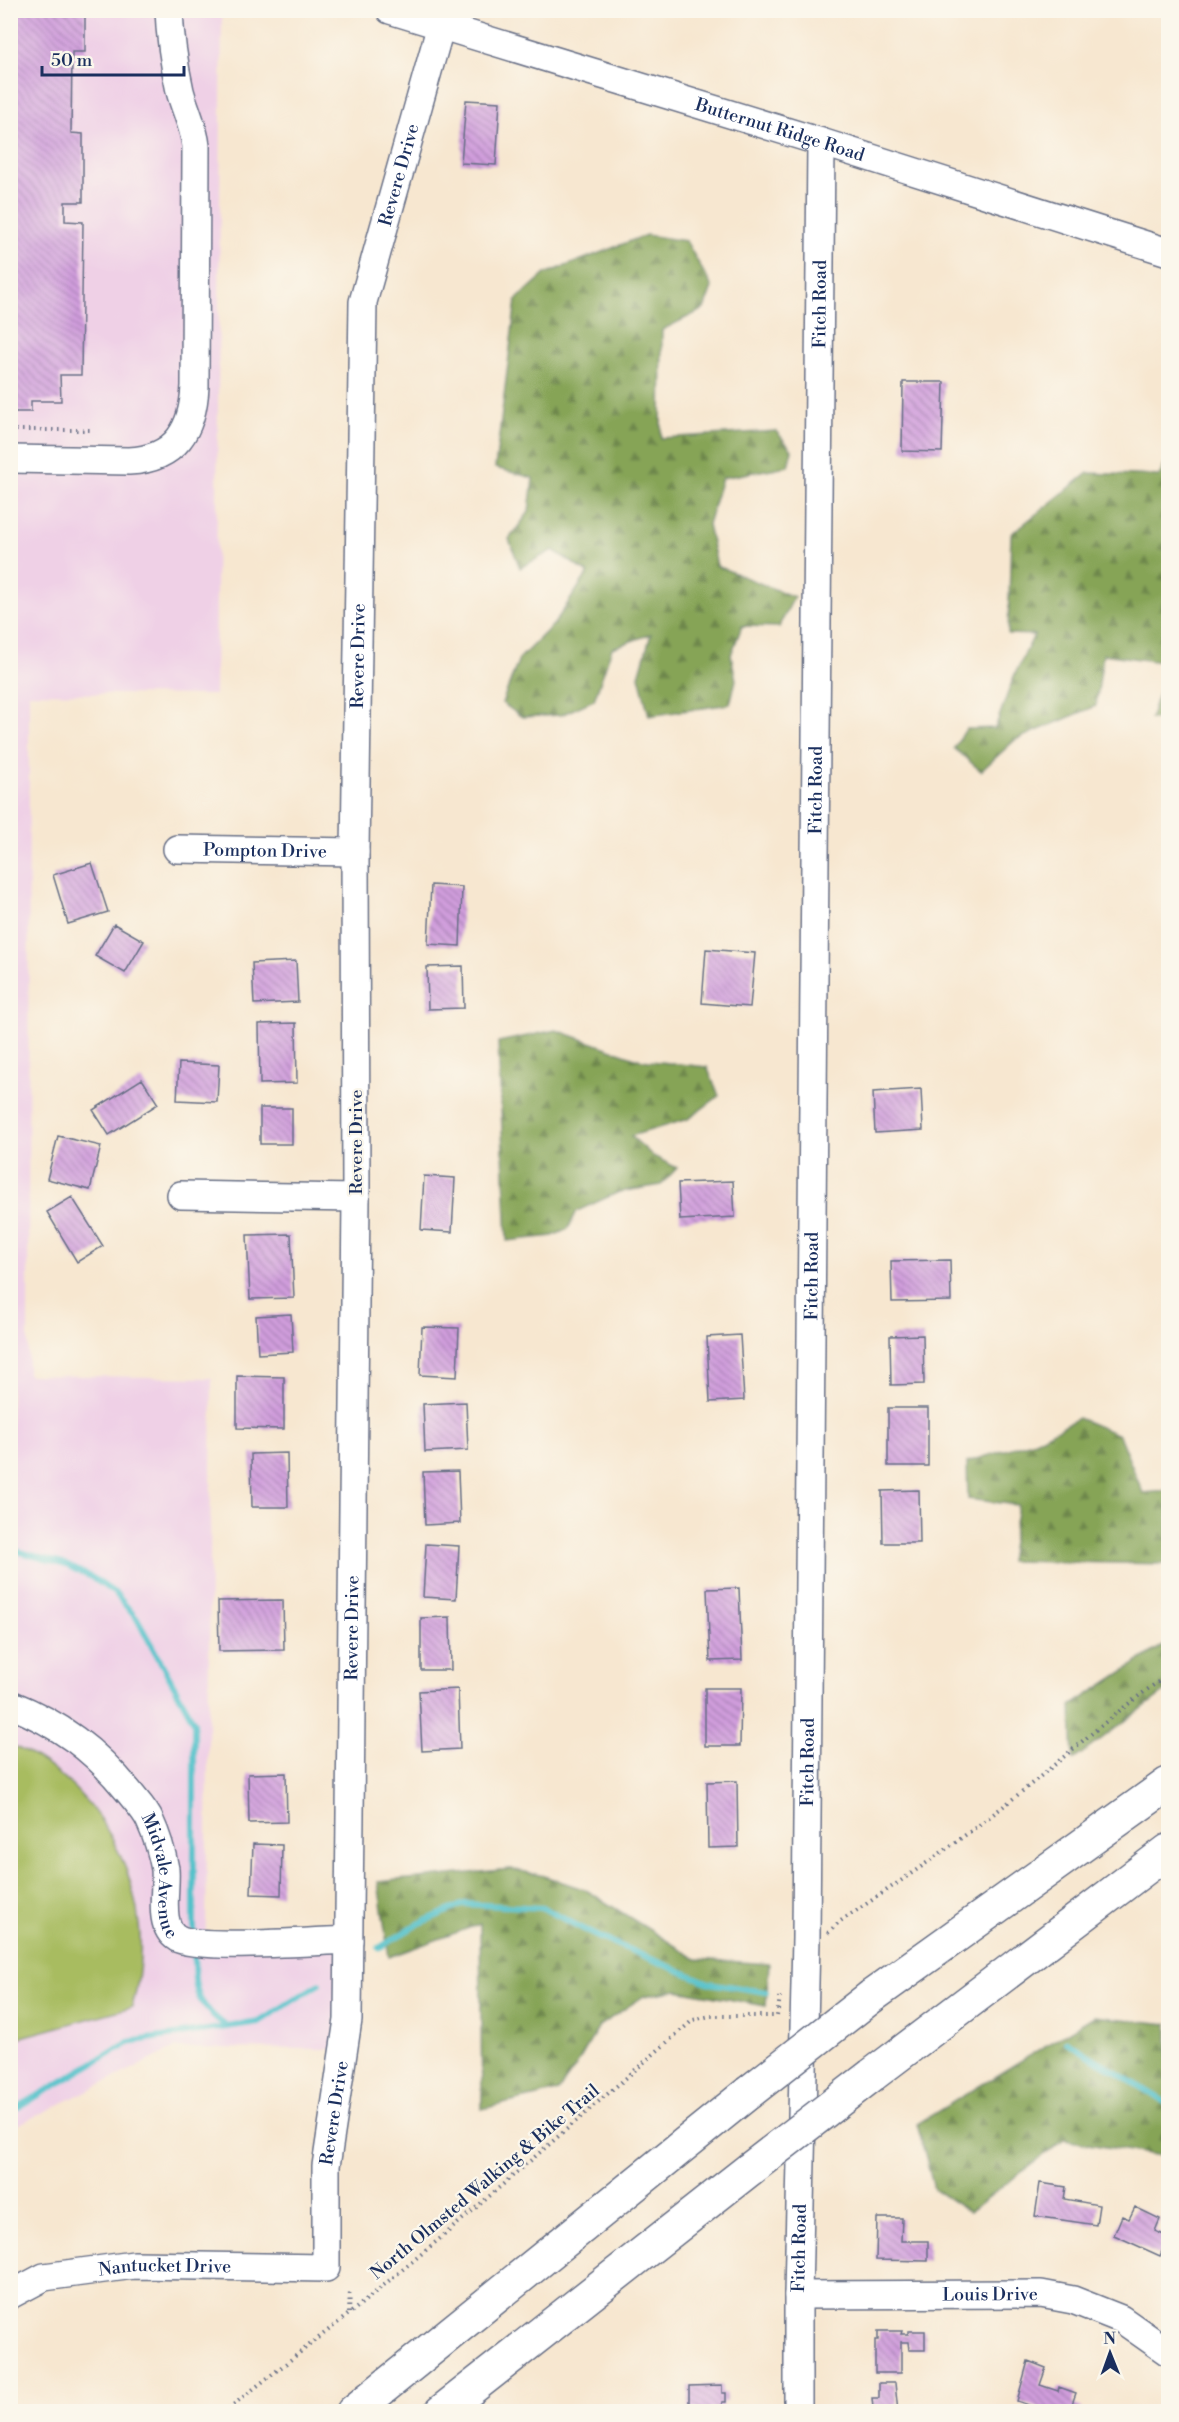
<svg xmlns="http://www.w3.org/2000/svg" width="1179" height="2422" viewBox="0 0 1179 2422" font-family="'Libre Bodoni',serif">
<defs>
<pattern id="forest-firs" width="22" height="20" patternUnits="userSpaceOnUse" patternTransform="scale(1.5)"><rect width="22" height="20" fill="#86a457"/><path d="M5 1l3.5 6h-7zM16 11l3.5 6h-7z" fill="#6d864b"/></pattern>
<pattern id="building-back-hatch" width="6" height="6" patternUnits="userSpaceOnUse" patternTransform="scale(1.5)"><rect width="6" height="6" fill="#d09ddc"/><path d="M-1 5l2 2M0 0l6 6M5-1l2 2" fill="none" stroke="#a880b6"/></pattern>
</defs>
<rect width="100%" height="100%" fill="#fbf7ec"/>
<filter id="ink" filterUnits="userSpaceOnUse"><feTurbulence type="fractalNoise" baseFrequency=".0167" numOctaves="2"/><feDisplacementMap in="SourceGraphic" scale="12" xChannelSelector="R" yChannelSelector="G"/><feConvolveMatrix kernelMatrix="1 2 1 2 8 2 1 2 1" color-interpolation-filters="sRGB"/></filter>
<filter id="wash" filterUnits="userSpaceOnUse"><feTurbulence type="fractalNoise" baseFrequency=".008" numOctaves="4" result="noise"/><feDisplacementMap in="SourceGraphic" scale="24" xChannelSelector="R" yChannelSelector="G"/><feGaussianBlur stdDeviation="1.35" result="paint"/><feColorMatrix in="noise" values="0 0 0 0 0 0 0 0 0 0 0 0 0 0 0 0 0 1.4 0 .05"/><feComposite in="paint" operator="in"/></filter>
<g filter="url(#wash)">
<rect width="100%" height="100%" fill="#f7e7d0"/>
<!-- built -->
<path fill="#efd0e6" d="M11 11H222L215 695 29 693 28 1375 212 1378 206 1933 322 1929 339 1915 334 2049 175 2048 11 2128Z"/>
<!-- forest -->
<path fill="url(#forest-firs)" stroke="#506a5a" stroke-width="1.5" d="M646 235 686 241 712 287 704 309 662 330 661 438 776 431 792 450 788 466 722 478 708 524 717 566 794 597 779 627 742 626 731 655 736 680 730 704 649 716 639 676 651 634 612 648 594 700 561 715 522 717 502 703 519 659 554 624 588 573 553 550 520 568 509 539 529 512 533 478 495 468 516 300 545 274Z
M1168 458V663L1103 654 1096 706 1015 740 981 771 954 748 966 729 995 728 1014 676 1034 635 1008 634 1011 534 1088 473 1159 476Z
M1168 664V718L1150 719Z
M556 1030 641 1060 707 1067 719 1096 688 1119 631 1136 653 1156 677 1168 661 1185 619 1192 577 1211 568 1229 553 1236 507 1241 498 1042Z
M1078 1418 1119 1435 1143 1493 1168 1491V1564L1009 1561 1018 1505 968 1499 967 1462 1035 1441Z
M1168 1642V1689L1073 1760 1071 1706Z
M511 1869 544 1876 586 1890 696 1959 769 1964 766 2006 677 1990 644 1996 599 2026 576 2066 558 2091 482 2109 480 1924 389 1957 378 1882Z
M1094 2016 1168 2024V2157L1064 2140 969 2212 934 2189 917 2124Z"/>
<!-- garden -->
<path fill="#a8bc61" stroke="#627660" stroke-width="1.5" d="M11 1745C109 1787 162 1905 132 2007L11 2040Z"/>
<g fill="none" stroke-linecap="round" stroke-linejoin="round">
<!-- stream -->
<path stroke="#53c1ca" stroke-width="6" d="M10 1549 66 1565 93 1578 116 1594 137 1619 194 1722V1935
M379 1948 418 1924 464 1904 543 1908 601 1938 709 1983 766 1992
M194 1949C195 1990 192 2000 227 2027
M1067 2042 1168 2104
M10 2112 129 2042 259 2022 319 1984"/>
</g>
<g id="blocks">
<!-- building -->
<path fill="url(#building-back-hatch)" d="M10 10H85V52H72L71 133 83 134V202H65V221L83 222 81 375H60L61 401H31V412H10Z
M466 100 500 102 496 165 461 163Z
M903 382H944L942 452 902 451Z
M92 863 108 912 68 924 53 875Z
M431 885 462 887 460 946 428 944Z
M114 924 144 941 125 973 95 956Z
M706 949 755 953 750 1007 702 1003Z
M296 961 298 1002 254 1004 252 963Z
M463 966 464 1008 428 1009 427 967Z
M296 1023 297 1083 260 1084 259 1024Z
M179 1063 219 1065 217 1102 177 1100Z
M142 1079 158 1104 109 1135 93 1110Z
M921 1089 923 1130 875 1133 873 1092Z
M260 1108H292V1144H260Z
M58 1136 101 1146 90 1190 47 1179Z
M424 1176 455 1178 452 1232 421 1230Z
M733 1181 735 1217 680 1220 678 1183Z
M72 1197 103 1246 77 1262 47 1212Z
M291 1234 294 1298 250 1299 247 1235Z
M950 1260 951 1301 892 1302 891 1261Z
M291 1314 293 1352 258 1354 256 1316Z
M422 1327 459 1328 457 1377 420 1375Z
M740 1335 744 1400 710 1402 707 1337Z
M923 1335 924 1384 891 1385 890 1336Z
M237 1376 284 1377V1429L237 1428Z
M466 1402 468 1450 425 1452 423 1404Z
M888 1408H928V1466H888Z
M287 1453 288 1507H252L251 1454Z
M458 1471 460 1523 425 1525 423 1472Z
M919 1490 920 1543H883L882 1491Z
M426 1544 459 1546 456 1599 423 1597Z
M739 1588 742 1660 710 1661 707 1589Z
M283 1600 284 1650 219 1651 218 1601Z
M450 1617 451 1670H421V1618Z
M705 1688H741L740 1746H705Z
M458 1689 460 1749 422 1751 419 1691Z
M286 1773 287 1822 249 1823 248 1774Z
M737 1781 738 1847 708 1848 707 1782Z
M253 1844 282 1845 281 1895 251 1894Z
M1040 2183 1066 2187 1064 2199 1099 2205 1096 2225 1035 2216Z
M1135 2207 1160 2219 1155 2231 1168 2237 1160 2256 1114 2235 1122 2216 1129 2219Z
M877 2218H902L901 2241H928V2261L876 2260Z
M878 2331H902L901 2334H908V2331H925V2350H909L908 2342H901V2373H875V2340H878Z
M1028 2361 1046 2368 1040 2385 1058 2391 1059 2387 1076 2393 1072 2404 1082 2408 1081 2412H1039L1040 2409 1017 2401Z
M879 2383H895L898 2412H875V2408H873L872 2398H879Z
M722 2385V2393H726V2402H722V2409H710V2412L689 2409V2386Z"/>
</g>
</g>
<g filter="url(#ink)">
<use href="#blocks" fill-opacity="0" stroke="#686f86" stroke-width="1.5"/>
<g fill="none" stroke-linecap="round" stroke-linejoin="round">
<!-- minor casing -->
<g stroke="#686f86" stroke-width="30">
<g id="minor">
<path id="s1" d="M390 10 821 142 1168 252"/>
<path d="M10 459 129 461C176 459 193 429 195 386L196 146C194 126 185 110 180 91 174 64 170 38 169 10"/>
<path id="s2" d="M177 849 355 852"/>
<path d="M181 1195 356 1198"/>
<path id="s3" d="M10 1704C60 1724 95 1750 129 1792 136 1801 146 1811 150 1821 157 1836 162 1853 165 1869 167 1889 157 1926 177 1938 196 1950 320 1941 349 1940"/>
<path id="s4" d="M10 2295 44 2277 134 2265 326 2268V2166L348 2020 356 1198 355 852 363 302 441 25"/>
<path id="s5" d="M798 2295 1041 2294 1073 2300 1121 2319 1168 2352"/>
<path id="s6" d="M798 2412V2295L806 1938 821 142"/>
</g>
</g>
<!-- highway casing -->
<g stroke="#686f86" stroke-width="36">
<path id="highway" d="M872 1996 1168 1784
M872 2075 1168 1851
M353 2412 748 2093
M441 2412 750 2169"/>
</g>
<!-- path -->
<path stroke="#686f86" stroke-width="4" stroke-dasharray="1.5 4.5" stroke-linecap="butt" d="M10 430H91
M828 1933 839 1922C903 1880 966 1837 1025 1789 1073 1750 1118 1709 1168 1675
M349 2313 350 2290
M224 2412 349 2314 449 2231 693 2020 710 2016H777L780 1997"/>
<!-- minor -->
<use href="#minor" stroke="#fff" stroke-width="27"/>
<!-- highway -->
<use href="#highway" stroke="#fff" stroke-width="33"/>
<!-- highway-bridge casing -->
<g stroke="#686f86" stroke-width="36" stroke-linecap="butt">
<path id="highway-bridge" d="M748 2093 872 1996
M750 2169 872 2075"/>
</g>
<!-- highway-bridge -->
<use href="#highway-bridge" stroke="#fff" stroke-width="33"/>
</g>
</g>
<g text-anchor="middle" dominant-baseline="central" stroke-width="4.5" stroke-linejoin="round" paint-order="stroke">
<!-- street labels -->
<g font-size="18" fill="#1b2f5e" stroke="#fbf7ec">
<text stroke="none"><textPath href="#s1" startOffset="408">Butternut Ridge Road</textPath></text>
<text stroke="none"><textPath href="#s4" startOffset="2421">Revere Drive</textPath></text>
<text stroke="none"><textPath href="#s6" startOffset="2108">Fitch Road</textPath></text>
<text stroke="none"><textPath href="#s4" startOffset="1935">Revere Drive</textPath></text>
<text stroke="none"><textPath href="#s6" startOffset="1622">Fitch Road</textPath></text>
<text stroke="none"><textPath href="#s2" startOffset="88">Pompton Drive</textPath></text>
<text transform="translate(356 1142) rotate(-90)">Revere Drive</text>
<text stroke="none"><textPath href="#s6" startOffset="1136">Fitch Road</textPath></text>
<text stroke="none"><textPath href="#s4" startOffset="963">Revere Drive</textPath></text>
<text stroke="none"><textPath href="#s6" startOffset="650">Fitch Road</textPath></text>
<text stroke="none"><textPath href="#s3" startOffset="242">Midvale Avenue</textPath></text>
<text stroke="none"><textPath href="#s4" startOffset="477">Revere Drive</textPath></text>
<text transform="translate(485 2182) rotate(-40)">North Olmsted Walking &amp; Bike Trail</text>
<text stroke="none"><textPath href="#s6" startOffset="164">Fitch Road</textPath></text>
<text stroke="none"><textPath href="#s4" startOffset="160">Nantucket Drive</textPath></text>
<text stroke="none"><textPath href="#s5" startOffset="192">Louis Drive</textPath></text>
</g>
</g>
<!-- margin -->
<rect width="1179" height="2422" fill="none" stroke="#fbf7ec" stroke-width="36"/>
<!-- north arrow -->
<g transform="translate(1110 2353) rotate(359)" stroke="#fbf7ec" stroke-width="4.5" paint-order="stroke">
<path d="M0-4.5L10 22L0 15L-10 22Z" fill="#1b2f5e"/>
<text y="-9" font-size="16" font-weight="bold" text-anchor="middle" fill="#1b2f5e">N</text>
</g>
<!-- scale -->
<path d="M42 66v9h142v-9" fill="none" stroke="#1b2f5e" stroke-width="3"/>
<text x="51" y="66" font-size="18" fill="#1b2f5e" stroke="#fbf7ec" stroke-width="4.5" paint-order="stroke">50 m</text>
</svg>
